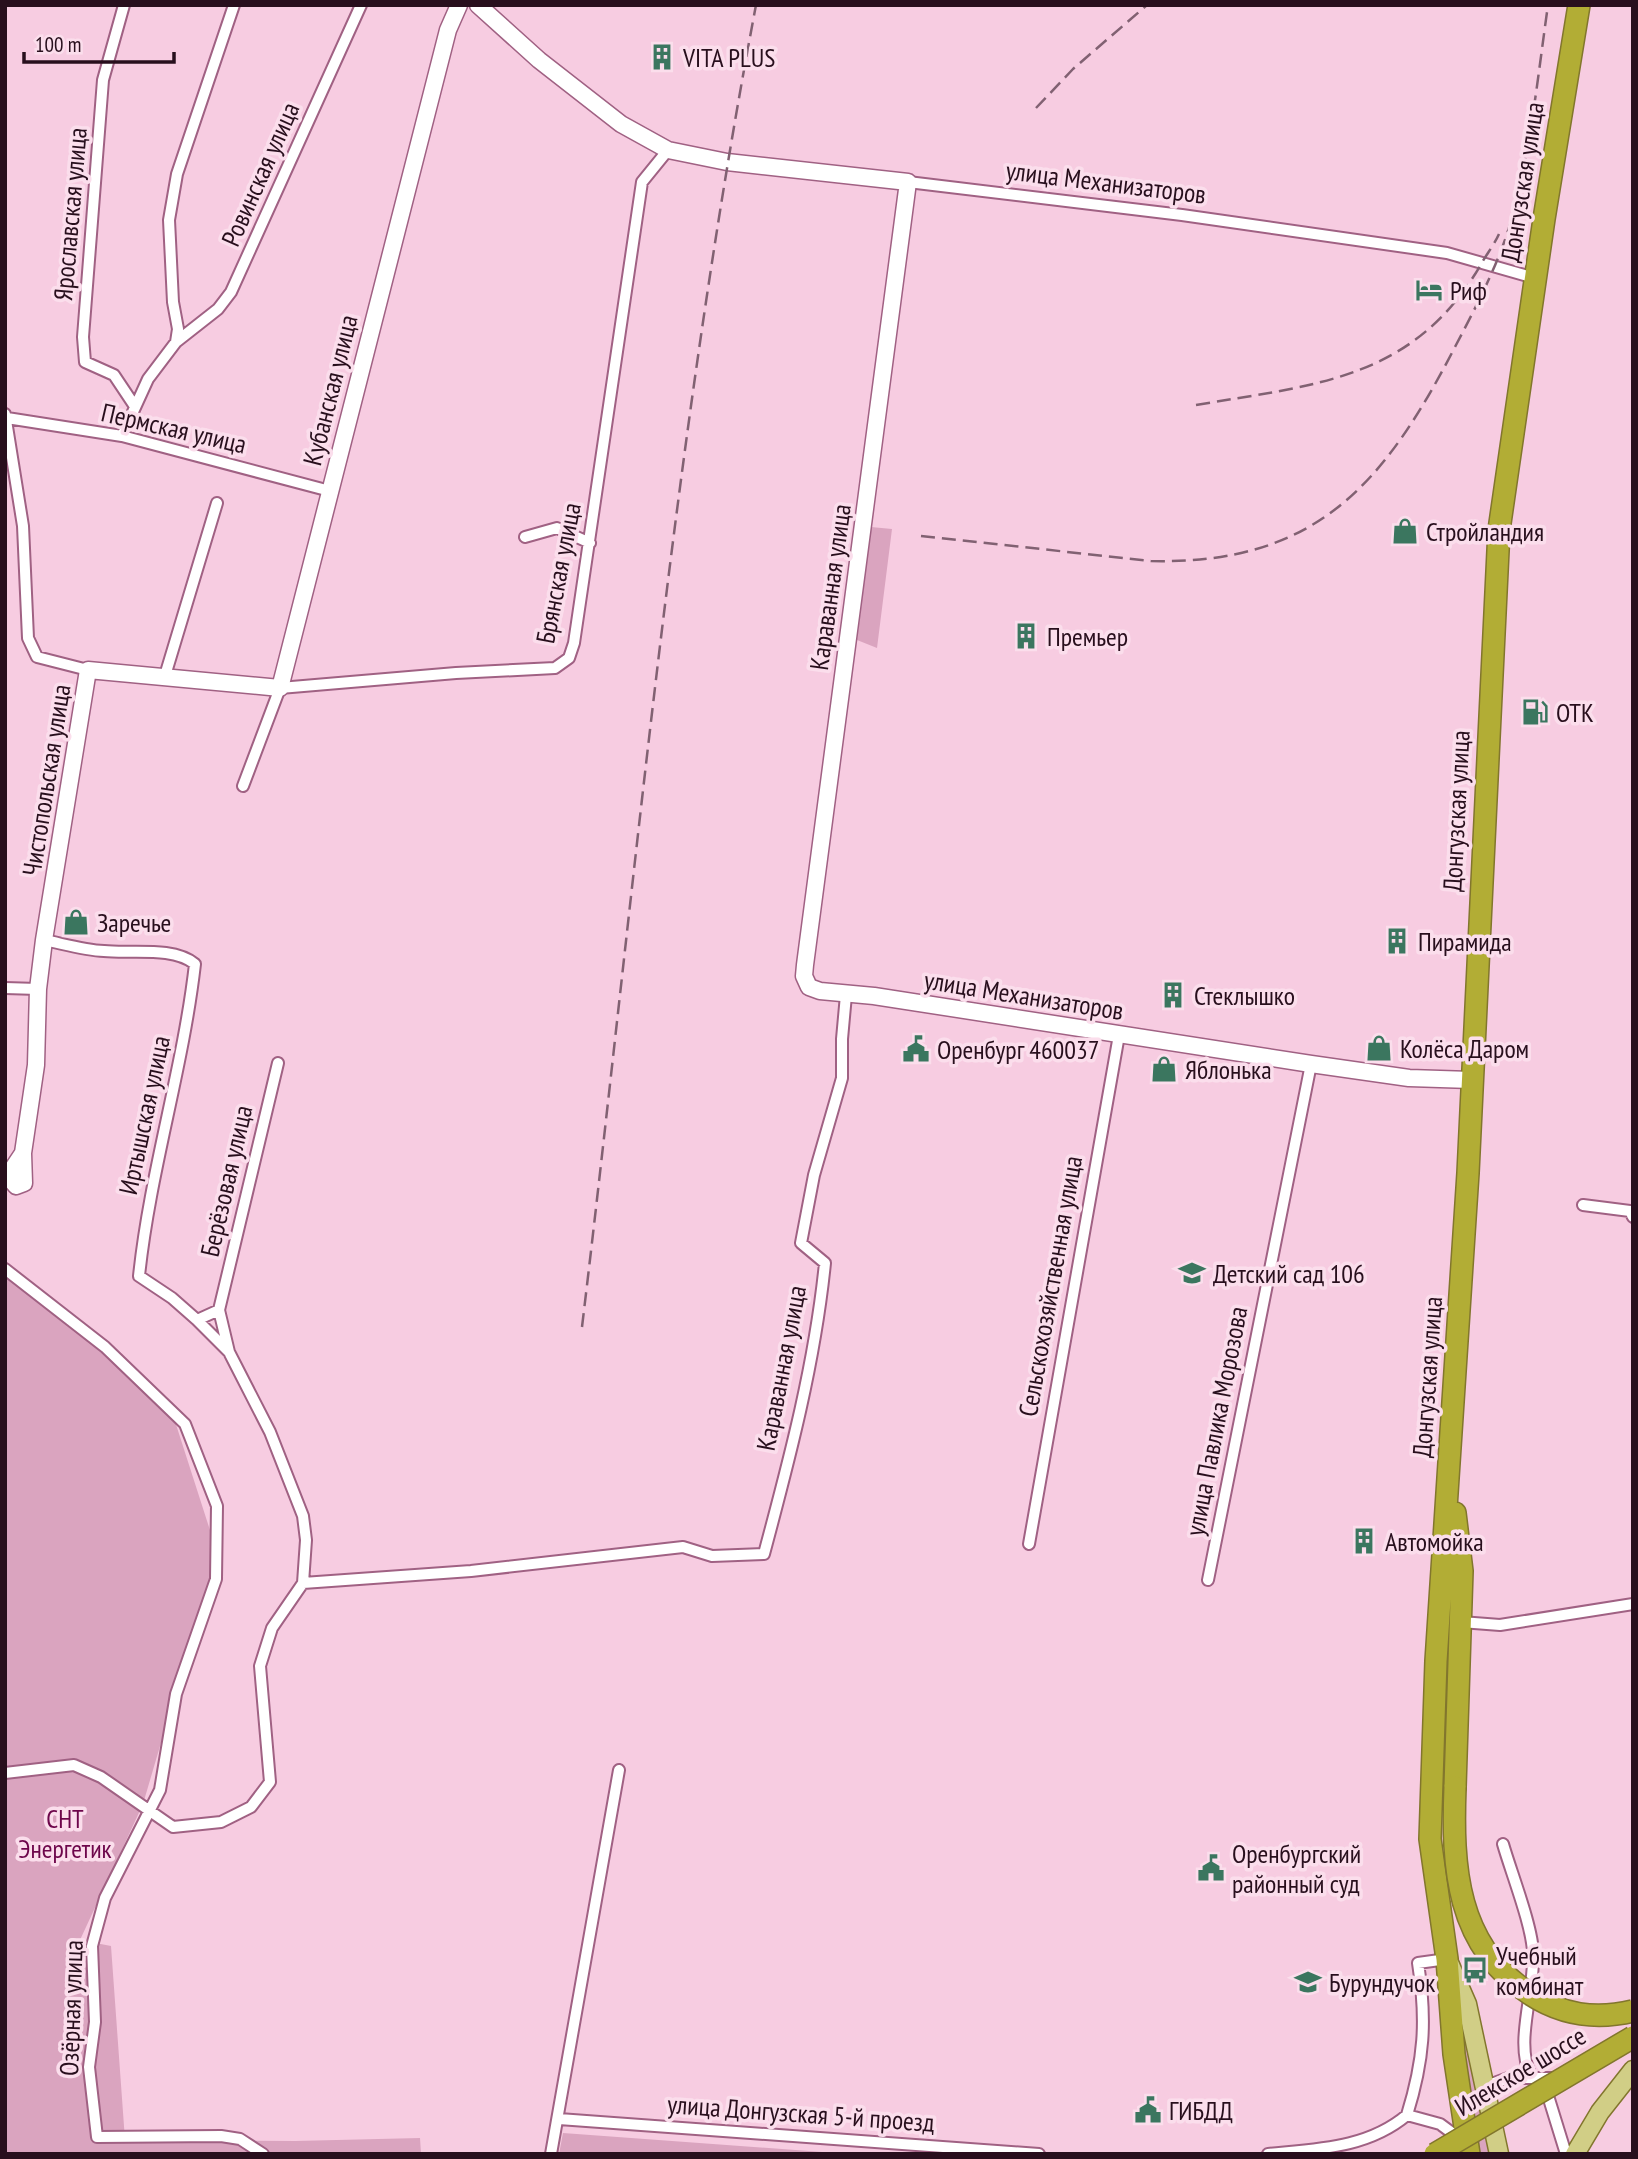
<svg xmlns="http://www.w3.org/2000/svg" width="1638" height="2159" viewBox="0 0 1638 2159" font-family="'PT Sans Narrow',sans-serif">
<rect width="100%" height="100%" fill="#f7cce1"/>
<!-- green -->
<path fill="#daa4bf" d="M871 527 892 529 877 648 857 640Z
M5 1269 172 1412 217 1552 143 1804 80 1940 111 1946 125 2140 295 2141 420 2138 421 2154H5V1779L80 1769 5 1775Z
M1462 2012 1489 2154H1477L1454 2013Z
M563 2133 849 2154H559Z"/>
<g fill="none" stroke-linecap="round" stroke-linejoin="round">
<!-- street casing -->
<g stroke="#a06183" stroke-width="14">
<path id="street" d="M124 5 103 80 83 337 85 362 114 375 134 405
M908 182 1182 215 1447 253 1535 278
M176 342 218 309 231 292 361 5
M5 414 23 526 28 638 37 657 88 670
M7 418 122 436 330 491
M122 436 148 379 176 342 178 329 173 302 169 220 177 174 234 5
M525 537 557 528 590 543
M164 679 217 503
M243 786 280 688 456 673 555 668 569 658 574 643 642 182 668 150
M44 940C64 944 84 950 104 951 131 954 173 946 195 964 183 1069 150 1171 139 1276L172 1298 197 1320 219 1310
M5 988 38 989
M1583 1205 1630 1211 1633 1217
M5 1269 105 1347 185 1424 217 1506 216 1579 176 1694 160 1790 105 1898 92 1946 95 2022 89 2067 97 2137 221 2136 240 2139 263 2154
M229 1352 219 1310 278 1063
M1029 1544 1119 1035
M1208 1580 1311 1064
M303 1583 471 1571 683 1547 712 1556 764 1554C790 1457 815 1362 825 1263L801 1243 814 1175 842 1078V1039L846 995
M1461 1622 1500 1625 1633 1604
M5 1773 74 1765 101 1777 173 1827 221 1822 251 1807 270 1782 260 1666 272 1628 303 1583 306 1540 303 1516 270 1432 229 1352 197 1320
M1503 1844C1511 1872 1533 1928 1533 1954 1535 1992 1514 2043 1531 2076
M1486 2086 1508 2078H1555
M1545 2086 1566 2154
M1407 2115C1424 2060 1427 2021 1418 1963L1447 1959
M1407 2115 1440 2124 1463 2141
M559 2119 1039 2154
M551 2154 619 1770
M1268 2154C1318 2149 1368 2148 1407 2115"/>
</g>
<!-- secondary casing -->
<g stroke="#a06183" stroke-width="19">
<path id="secondary" d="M478 5 539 60 621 124 668 150 727 162 908 182 805 965 804 976 809 987 820 991 874 996 1311 1064 1409 1078 1471 1080
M23 1153 24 1183 16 1186 11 1180 13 1168 23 1153 36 1065 38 989 44 940 88 670 280 688 448 30 459 5"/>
</g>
<!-- primary casing -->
<g stroke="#82762d" stroke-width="21">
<path id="primary" d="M1450 1965 1467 2004 1499 2154
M1575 2154 1600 2112 1633 2070"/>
</g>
<!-- highway casing -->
<g stroke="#82762d" stroke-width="24">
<path id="highway" d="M1455 1513 1462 1571 1455 1787
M1469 2154 1454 2054 1447 1959 1430 1839 1436 1661 1468 1173 1499 530 1544 219 1579 5"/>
</g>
<!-- street -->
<use href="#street" stroke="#fff" stroke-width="10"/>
<!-- secondary -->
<use href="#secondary" stroke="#fff" stroke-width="16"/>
<!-- primary -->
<use href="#primary" stroke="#d1ce86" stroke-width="18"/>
<!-- highway -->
<use href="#highway" stroke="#b2ad35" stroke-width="21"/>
<!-- rail -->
<path stroke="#816172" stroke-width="2.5" stroke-dasharray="14 7" stroke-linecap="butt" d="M1036 108 1073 69 1147 5
M1196 405C1314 385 1413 380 1480 266 1486 255 1494 245 1499 234
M921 536 1151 561C1317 565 1385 483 1456 345 1478 303 1501 259 1513 214 1531 146 1538 75 1548 5
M582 1327C635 886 673 442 756 5"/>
<!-- highway-bridge casing -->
<g stroke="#82762d" stroke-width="24" stroke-linecap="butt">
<path id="highway-bridge" d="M1455 1787C1452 1867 1456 1946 1530 1994 1562 2015 1595 2020 1633 2011
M1435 2154 1633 2037"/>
</g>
<!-- highway-bridge -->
<use href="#highway-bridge" stroke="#b2ad35" stroke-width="21"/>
</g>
<!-- icons -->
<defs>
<g id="building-bare" transform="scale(2.1)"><path d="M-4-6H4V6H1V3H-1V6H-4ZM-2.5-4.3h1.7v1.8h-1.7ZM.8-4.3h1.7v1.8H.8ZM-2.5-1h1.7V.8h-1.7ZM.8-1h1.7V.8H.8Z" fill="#3b765f" stroke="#fbdeec" stroke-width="2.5" paint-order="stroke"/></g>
<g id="hotel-bare" transform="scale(2.1)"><path d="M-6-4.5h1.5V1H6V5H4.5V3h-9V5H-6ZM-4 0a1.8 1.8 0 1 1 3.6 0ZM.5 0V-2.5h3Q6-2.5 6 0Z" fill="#3b765f" stroke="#fbdeec" stroke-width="2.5" paint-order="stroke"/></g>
<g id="shop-bare" transform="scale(2.1)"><path d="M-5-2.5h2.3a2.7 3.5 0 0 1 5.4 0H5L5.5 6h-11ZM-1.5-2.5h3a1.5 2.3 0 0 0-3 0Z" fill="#3b765f" stroke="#fbdeec" stroke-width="2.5" paint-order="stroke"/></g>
<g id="fuel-bare" transform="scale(2.1)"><path d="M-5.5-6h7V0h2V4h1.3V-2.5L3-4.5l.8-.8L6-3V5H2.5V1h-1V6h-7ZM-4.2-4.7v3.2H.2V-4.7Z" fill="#3b765f" stroke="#fbdeec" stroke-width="2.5" paint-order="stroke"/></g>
<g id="civic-bare" transform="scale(2.1)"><path d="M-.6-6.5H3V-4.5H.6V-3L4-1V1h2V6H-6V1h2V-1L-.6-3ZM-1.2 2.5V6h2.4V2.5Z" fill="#3b765f" stroke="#fbdeec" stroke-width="2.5" paint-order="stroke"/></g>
<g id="school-bare" transform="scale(2.1)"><path d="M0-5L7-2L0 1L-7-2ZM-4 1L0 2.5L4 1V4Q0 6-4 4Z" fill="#3b765f" stroke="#fbdeec" stroke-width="2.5" paint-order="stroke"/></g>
<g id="bus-bare" transform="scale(2.1)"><path d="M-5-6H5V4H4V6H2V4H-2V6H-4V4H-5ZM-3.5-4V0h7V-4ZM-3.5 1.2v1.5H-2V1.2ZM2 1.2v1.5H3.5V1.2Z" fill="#3b765f" stroke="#fbdeec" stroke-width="2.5" paint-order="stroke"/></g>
</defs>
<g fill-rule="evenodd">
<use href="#building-bare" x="662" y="57"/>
<use href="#hotel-bare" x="1429" y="290"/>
<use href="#shop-bare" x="1405" y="531"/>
<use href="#building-bare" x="1026" y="636"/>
<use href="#fuel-bare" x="1535" y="712"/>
<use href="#shop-bare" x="76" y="922"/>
<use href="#building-bare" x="1397" y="941"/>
<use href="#building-bare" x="1173" y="995"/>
<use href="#shop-bare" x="1379" y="1048"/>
<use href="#civic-bare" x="916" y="1049"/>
<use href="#shop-bare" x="1164" y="1069"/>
<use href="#school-bare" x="1192" y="1273"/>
<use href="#building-bare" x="1364" y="1541"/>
<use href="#civic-bare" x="1211" y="1868"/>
<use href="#bus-bare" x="1475" y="1970"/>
<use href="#school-bare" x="1308" y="1982"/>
<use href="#civic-bare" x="1148" y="2110"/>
</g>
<g text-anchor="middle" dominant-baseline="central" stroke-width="7" stroke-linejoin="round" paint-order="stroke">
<!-- poi labels -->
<g font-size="26" fill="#280f1d" stroke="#fbdeec" text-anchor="start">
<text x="683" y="57">VITA PLUS</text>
<text x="1450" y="290">Риф</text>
<text x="1426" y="531">Стройландия</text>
<text x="1047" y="636">Премьер</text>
<text x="1556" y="712">ОТК</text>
<text x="97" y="922">Заречье</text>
<text x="1418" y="941">Пирамида</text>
<text x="1194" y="995">Стеклышко</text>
<text x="1400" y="1048">Колёса Даром</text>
<text x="937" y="1049">Оренбург 460037</text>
<text x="1185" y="1069">Яблонька</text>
<text x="1213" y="1273">Детский сад 106</text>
<text x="1385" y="1541">Автомойка</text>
<text x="1232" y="1853">Оренбургский<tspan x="1232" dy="30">районный суд</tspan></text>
<text x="1496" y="1955">Учебный<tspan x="1496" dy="30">комбинат</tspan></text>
<text x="1329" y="1982">Бурундучок</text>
<text x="1169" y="2110">ГИБДД</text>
</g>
<!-- street labels -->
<g font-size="26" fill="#280f1d" stroke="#fbdeec">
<text transform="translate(260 174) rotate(-66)">Ровинская улица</text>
<text transform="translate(1106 182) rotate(7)">улица Механизаторов</text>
<text transform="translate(1522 182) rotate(-81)">Донгузская улица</text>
<text transform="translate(70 214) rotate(-85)">Ярославская улица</text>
<text transform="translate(330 390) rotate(-76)">Кубанская улица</text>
<text transform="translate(174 428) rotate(13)">Пермская улица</text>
<text transform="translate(558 573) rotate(-79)">Брянская улица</text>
<text transform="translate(830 587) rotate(-82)">Караванная улица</text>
<text transform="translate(46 780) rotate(-81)">Чистопольская улица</text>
<text transform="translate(1456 811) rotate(-87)">Донгузская улица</text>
<text transform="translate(1024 995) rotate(9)">улица Механизаторов</text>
<text transform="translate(144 1115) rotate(-78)">Иртышская улица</text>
<text transform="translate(226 1181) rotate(-77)">Берёзовая улица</text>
<text transform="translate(1050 1286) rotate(-80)">Сельскохозяйственная улица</text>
<text transform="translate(781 1368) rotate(-79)">Караванная улица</text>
<text transform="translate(1427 1377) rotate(-86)">Донгузская улица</text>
<text transform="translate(1216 1421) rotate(-79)">улица Павлика Морозова</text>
<text transform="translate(71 2008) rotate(-88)">Озёрная улица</text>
<text transform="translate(1520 2071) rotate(-31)">Илекское шоссе</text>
<text transform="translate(801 2113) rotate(4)">улица Донгузская 5-й проезд</text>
</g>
<!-- park labels -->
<g font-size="26" fill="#6d064b" stroke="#fbdeec">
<text x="65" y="1818">СНТ<tspan x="65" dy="30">Энергетик</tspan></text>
</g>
</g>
<!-- border -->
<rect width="1638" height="2159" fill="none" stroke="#280f1d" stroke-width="14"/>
<!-- scale -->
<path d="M24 52v10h150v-10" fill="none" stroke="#280f1d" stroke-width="3.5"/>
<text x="35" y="52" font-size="21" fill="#280f1d" stroke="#fbdeec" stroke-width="5" paint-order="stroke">100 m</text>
</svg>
